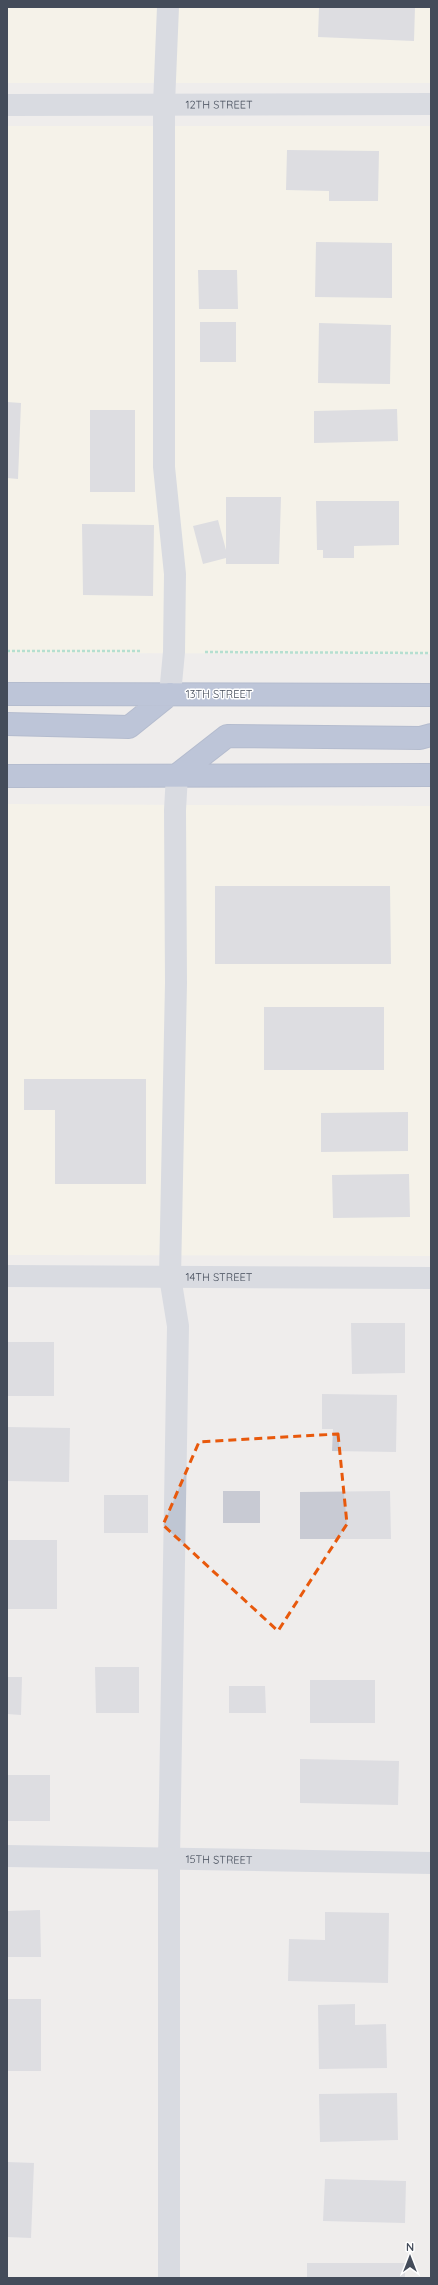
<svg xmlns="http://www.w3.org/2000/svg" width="438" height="2285" viewBox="0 0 438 2285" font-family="Quicksand,sans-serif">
<rect width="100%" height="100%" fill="#efedec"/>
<!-- commercial -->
<path fill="#fcf9e4" d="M7 7H431V83H7Z
M7 126H431V654L7 653Z
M7 804 431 806V1256L7 1255Z"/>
<!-- building -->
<path fill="#c8cad3" d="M319 7H415L414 41 318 37Z
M287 150 379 151 378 201H329V191L286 190Z
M316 242 392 243V298L315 297Z
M198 270H237L238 309H199Z
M200 322H236V362H200Z
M319 323 391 325 390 384 318 383Z
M7 402 21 403 18 479 7 478Z
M397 409 398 441 314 443V411Z
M90 410H135V492H90Z
M226 497H281L279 564H226V558L203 564 193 526 218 520 226 550Z
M316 501H399V545L354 546V558H323V550H317Z
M82 524 154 525 153 596 83 595Z
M215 886H390L391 964H215Z
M264 1007H384V1070H264Z
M24 1079H146V1184H55V1110H24Z
M408 1112V1151L321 1152V1113Z
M409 1174 410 1217 333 1218 332 1175Z
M351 1323H405V1373L352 1374Z
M7 1342H54V1396H7Z
M322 1394 397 1395 396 1452 332 1451 333 1429H322Z
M7 1427 70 1428 69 1482 7 1481Z
M223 1491H260V1523H223Z
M390 1491 391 1539H300V1492Z
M104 1495H148V1533H104Z
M7 1540H57V1609H7Z
M95 1667H139V1713H96Z
M7 1677H22L21 1715 7 1714Z
M310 1680H375V1723H310Z
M229 1686H265L266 1713H229Z
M300 1759 399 1761 398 1805 300 1803Z
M7 1775H50V1821H7Z
M40 1910 41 1957H7V1911Z
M325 1912 389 1913 388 1983 288 1981 289 1939 325 1940Z
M7 1999H41V2071H7Z
M355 2004V2025L386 2024 387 2068 319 2069 318 2005Z
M397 2093 398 2140 320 2142 319 2094Z
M7 2162 34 2163 31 2238 7 2237Z
M325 2179 406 2181 405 2223 323 2221Z
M307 2263H405V2278H307Z"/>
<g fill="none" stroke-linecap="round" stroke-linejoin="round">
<!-- highway casing -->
<g stroke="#6d80a9" stroke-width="24">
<path id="highway" d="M7 694 431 695
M7 724 129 727 170 694
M177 775 227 736 420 738 431 735
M7 776 431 775"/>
</g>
<!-- path -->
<path stroke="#70ceb0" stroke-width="2.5" stroke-dasharray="3 2" stroke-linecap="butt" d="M7 651H142
M205 652 431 653"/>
<!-- minor -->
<g stroke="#bfc6d3" stroke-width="22">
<path d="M168 7 164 104V467L175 574 174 652 170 694"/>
<path id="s1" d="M7 105 431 104"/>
<path id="s2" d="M7 1276 431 1278"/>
<path id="s3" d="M7 1856 431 1863"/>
<path d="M169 2278V1858L178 1326 170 1277 176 983 175 810 177 775"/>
</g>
<!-- highway -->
<use href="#highway" stroke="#8295be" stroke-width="22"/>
</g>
<!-- marked area -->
<path d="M0 0H438V2285H0ZM338 1434 347 1524 278 1631 163 1525 199 1442Z" fill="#efedec" fill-opacity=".55" fill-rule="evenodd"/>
<path fill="none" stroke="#e8590c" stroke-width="3" stroke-dasharray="8 5" stroke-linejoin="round" d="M338 1434 347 1524 278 1631 163 1525 199 1442Z"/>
<g text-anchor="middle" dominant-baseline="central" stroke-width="3" stroke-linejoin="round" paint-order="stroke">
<!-- street labels -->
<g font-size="11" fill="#444c5a" stroke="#fff">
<text stroke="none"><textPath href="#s1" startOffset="212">12TH STREET</textPath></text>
<text x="219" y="694">13TH STREET</text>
<text stroke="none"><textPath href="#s2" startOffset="212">14TH STREET</textPath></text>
<text stroke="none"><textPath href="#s3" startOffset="212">15TH STREET</textPath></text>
</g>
</g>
<!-- border -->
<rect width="438" height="2285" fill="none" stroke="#444c5a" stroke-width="16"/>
<!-- north arrow -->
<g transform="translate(410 2257)" stroke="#ffffff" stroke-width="3" paint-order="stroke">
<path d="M0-3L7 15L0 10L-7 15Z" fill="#444c5a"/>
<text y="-6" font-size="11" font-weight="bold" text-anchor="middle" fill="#444c5a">N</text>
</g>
</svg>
